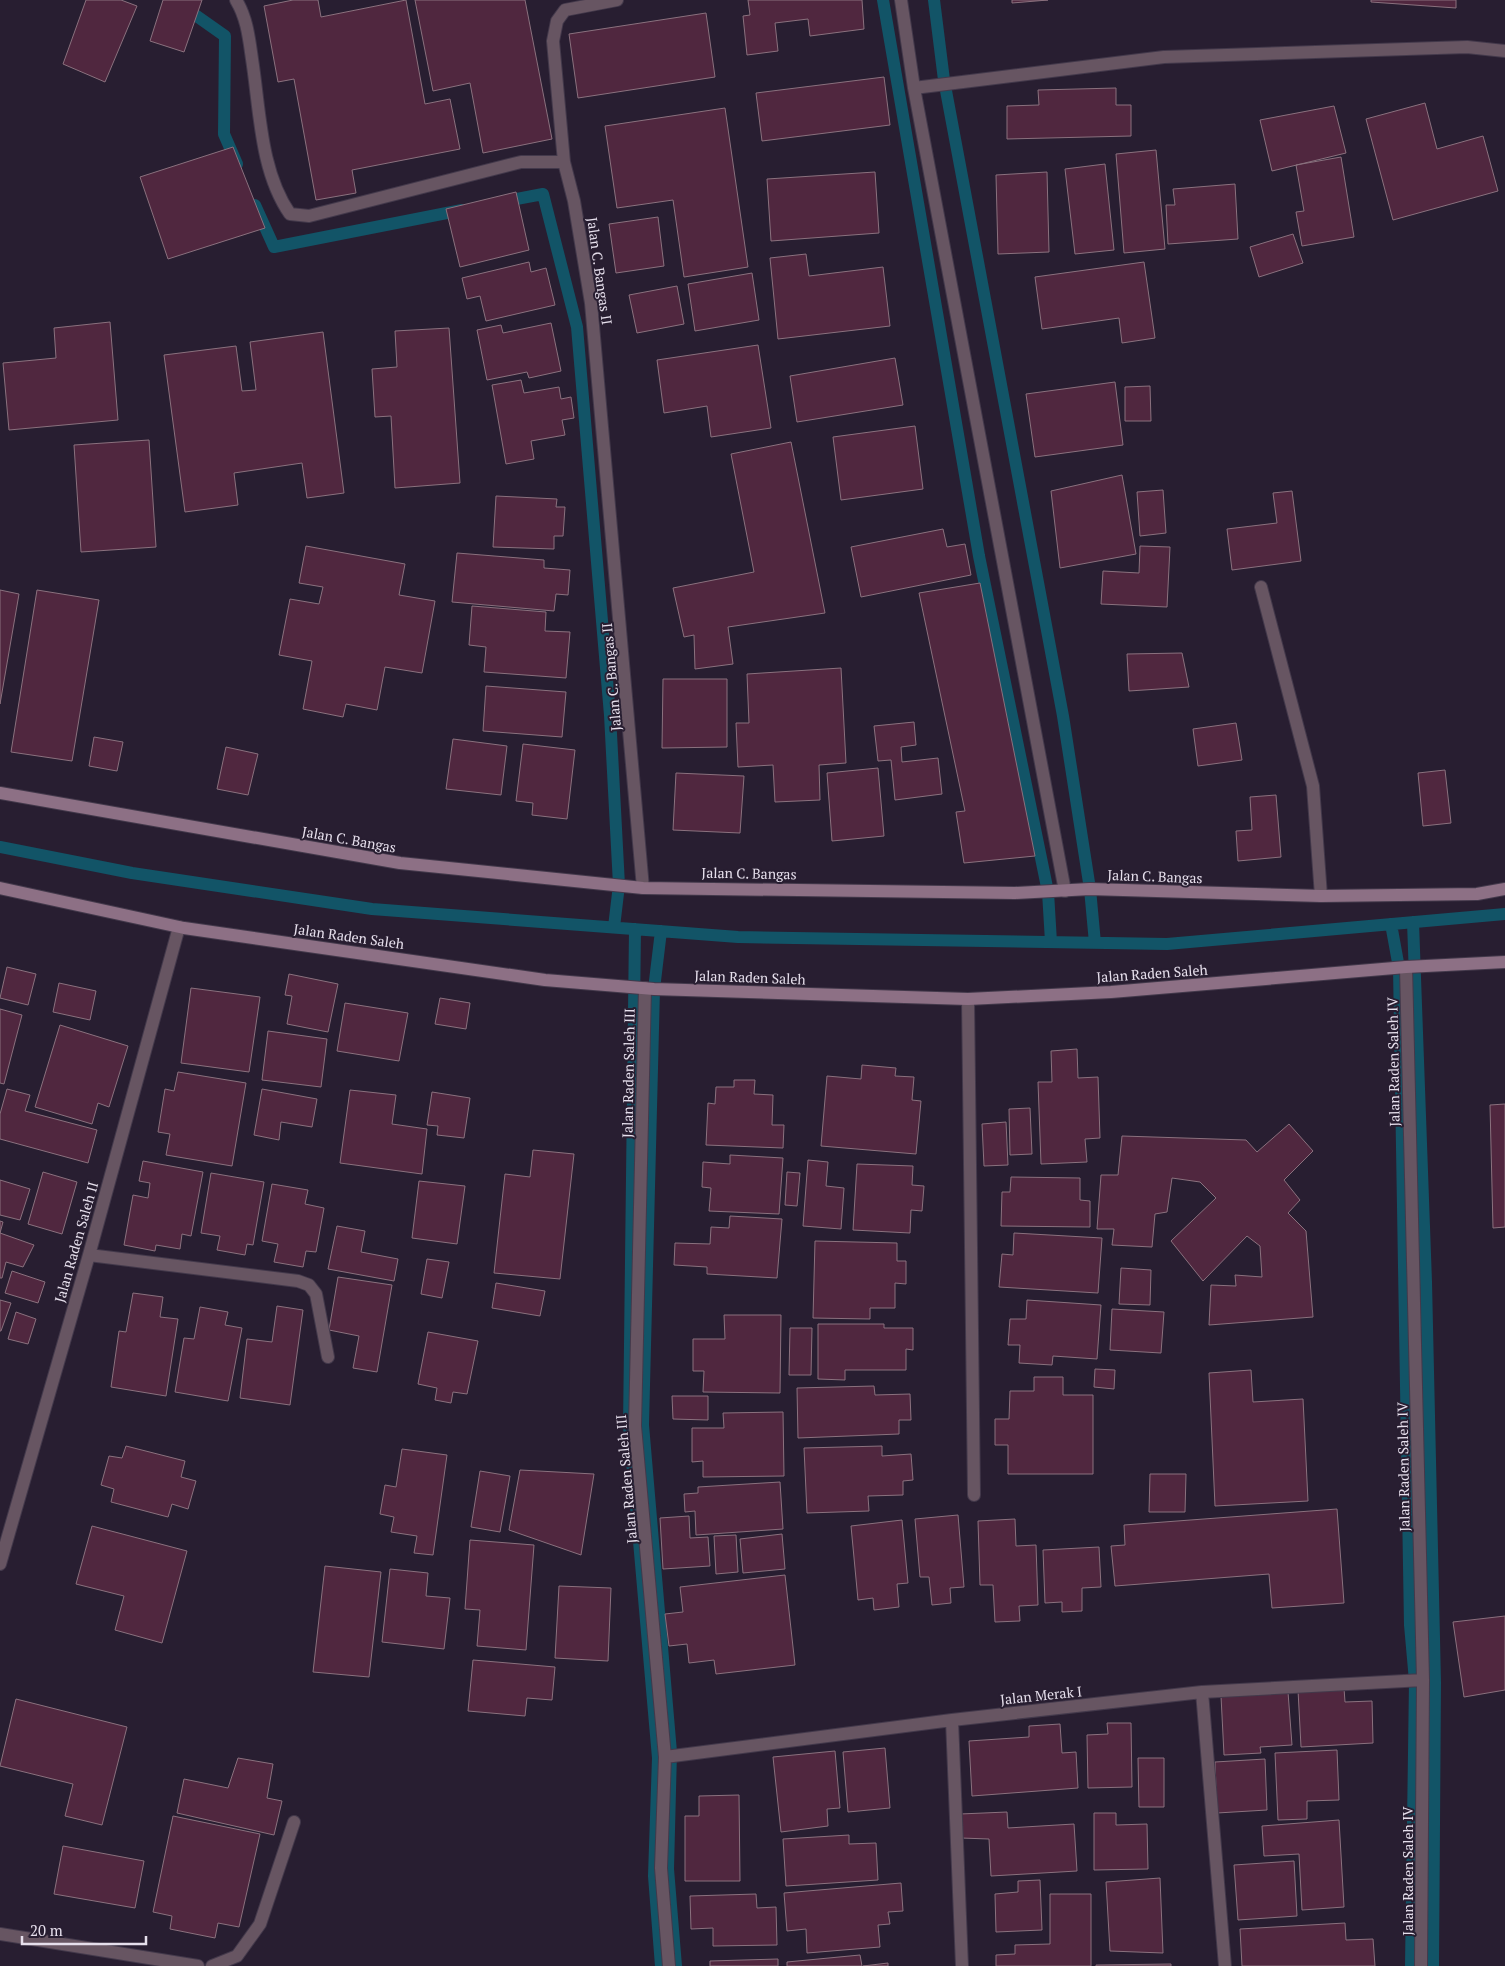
<svg xmlns="http://www.w3.org/2000/svg" width="1505" height="1966" viewBox="0 0 1505 1966" font-family="'PT Serif',serif">
<rect width="100%" height="100%" fill="#281e31"/>
<g fill="none" stroke-linecap="round" stroke-linejoin="round">
<!-- stream -->
<path stroke="#125467" stroke-width="12" d="M174 0 225 36 224 134 237 164
M883 0 979 556 1048 892 1051 942
M934 0 944 80 1063 716 1090 889 1095 943
M501 202 543 194 577 327 610 715 619 885 614 927
M255 205 274 247 462 210
M0 847 132 873 372 909 738 937 1167 944 1505 914
M1413 922 1426 1282 1435 1683 1433 1966
M1391 924 1399 968 1410 1625 1415 1681 1411 1966
M635 929 629 1427 658 1758 654 1876 661 1966
M661 931 654 989 643 1425 671 1752 668 1869 676 1966"/>
</g>
<!-- building -->
<path fill="#50273f" stroke="#8a717e" d="M86 0H121L137 6 105 82 63 64Z
M163 0H202L184 52 150 41Z
M293 0H318L321 17 406 0 425 104 450 99 460 149 352 170 356 193 316 200 294 79 278 82 264 6Z
M415 0H525L552 139 483 153 470 83 433 91Z
M748 0H862L864 29 810 36 808 19 775 23 778 51 747 55 743 16 750 15Z
M1012 0H1048L1012 3Z
M1371 0H1456V8L1371 2Z
M706 13 715 77 578 98 569 34Z
M884 77 890 125 762 141 756 93Z
M1116 88V105H1131V136L1007 139V106L1039 105 1038 90Z
M1425 103 1437 149 1483 136 1498 191 1393 220 1366 119Z
M1334 106 1346 153 1272 171 1260 120Z
M725 108 748 267 684 277 673 200 617 208 605 126Z
M233 147 265 228 168 259 140 177Z
M1156 150 1165 249 1124 253 1116 154Z
M1341 157 1354 237 1302 246 1296 212 1304 211 1296 165Z
M1105 164 1114 250 1075 254 1065 169Z
M875 172 879 233 771 241 767 179Z
M1047 172 1049 252 998 254 996 175Z
M1235 184 1238 239 1168 244 1166 205H1175L1173 189Z
M516 192 529 250 460 267 446 209Z
M658 217 664 266 616 273 609 224Z
M1293 234 1303 263 1259 277 1250 247Z
M806 254 809 276 883 267 890 326 778 339 770 258Z
M529 262 531 272 546 268 555 305 486 321 480 296 467 299 462 278Z
M1144 262 1155 338 1122 343 1119 318 1042 329 1035 277Z
M752 273 759 320 695 331 688 284Z
M677 286 684 324 637 333 629 295Z
M110 322 118 420 9 430 3 363 56 358 54 328Z
M551 323 561 371 529 378 527 372 487 380 477 330 501 325 503 333Z
M449 328 460 483 395 488 391 416 375 417 372 369 397 367 395 331Z
M323 332 344 493 307 498 302 463 234 473 238 505 185 512 164 355 236 346 242 391 256 390 250 342Z
M758 345 771 428 711 437 707 406 664 413 657 360Z
M895 358 903 405 797 422 790 376Z
M521 380 524 393 559 387 561 399 571 397 574 418 562 420 565 435 531 441 534 459 506 464 492 385Z
M1115 382 1123 445 1035 457 1026 394Z
M1150 386 1151 421H1125V387Z
M915 426 923 489 841 500 833 437Z
M149 440 156 547 81 552 74 445Z
M791 442 825 613 728 627 733 664 695 669 694 635 684 637 673 588 754 572 731 454Z
M1122 475 1136 554 1060 568 1051 491Z
M1163 490 1166 533 1140 536 1137 492Z
M1292 491 1301 561 1232 570 1227 529 1277 523 1273 493Z
M496 496 557 499 556 507H565L563 536H554V549L493 547Z
M943 529 947 547 965 544 971 575 861 597 851 547Z
M306 546 405 564 399 595 435 601 422 673 385 667 377 710 346 704 343 717 303 709 312 661 279 655 290 599 319 604 323 587 299 583Z
M1140 546 1170 547 1167 607 1101 604 1103 571 1139 573Z
M457 553 544 560V568L570 570 568 595 556 594 554 611 452 602Z
M980 583 1035 856 964 863 956 812 965 811 919 593Z
M0 590 19 594 0 704Z
M37 590 99 600 72 761 11 752Z
M472 606 546 612 545 631 570 632 566 678 484 672 486 647 469 645Z
M1182 653 1189 687 1129 691 1127 654Z
M841 668 846 763 819 765 820 800 775 802 773 765 738 767 736 723H749L747 674Z
M663 679H727V747L662 748Z
M486 686 566 692 562 737 483 731Z
M914 722 916 745 901 747 902 762 938 758 942 794 895 800 891 760 878 761 874 726Z
M1236 723 1242 760 1198 766 1193 729Z
M94 737 123 742 117 771 89 766Z
M453 739 507 746 501 795 446 789Z
M523 744 575 750 567 819 532 815 533 803 516 801Z
M226 747 258 754 248 795 217 789Z
M878 768 884 836 832 841 827 773Z
M1445 770 1451 823 1423 826 1418 773Z
M676 773 744 776 740 833 673 830Z
M1276 795 1281 857 1238 861 1236 831 1252 830 1250 797Z
M7 967 36 974 28 1005 0 998Z
M289 974 338 984 328 1032 287 1024 292 996 285 995Z
M59 983 96 991 90 1020 53 1012Z
M191 988 260 997 249 1072 181 1063Z
M440 998 470 1003 466 1029 435 1024Z
M345 1003 408 1013 399 1061 337 1051Z
M0 1009 22 1015 4 1084 0 1083Z
M60 1025 128 1046 109 1107 98 1103 92 1124 35 1107Z
M268 1031 327 1039 321 1087 262 1080Z
M1077 1049 1078 1078 1098 1077 1100 1138 1085 1139 1087 1162 1041 1164 1038 1082H1052L1051 1051Z
M862 1065 896 1068 895 1076 914 1077 912 1100 921 1101 916 1154 821 1146 827 1076 861 1079Z
M178 1072 246 1083 232 1166 166 1155 170 1134 158 1132 165 1089 174 1091Z
M734 1080H755L754 1094 773 1095 772 1125H784L783 1148 706 1145 708 1103 715 1104 716 1087H734Z
M7 1089 30 1095 25 1111 97 1130 88 1163 0 1139V1114Z
M262 1089 317 1099 312 1127 281 1122 279 1140 254 1135Z
M350 1090 396 1095 392 1124 427 1129 422 1174 340 1163Z
M432 1092 470 1098 464 1138 437 1135 438 1126 427 1125Z
M1505 1104V1227L1493 1228 1490 1105Z
M1030 1108 1032 1154 1010 1155 1009 1109Z
M1006 1122 1008 1165 984 1166 982 1124Z
M1289 1124 1313 1151 1284 1180 1300 1200 1288 1213 1306 1231 1313 1317 1209 1325 1211 1285 1236 1286 1235 1275 1262 1277 1260 1246 1247 1236 1203 1281 1171 1241 1216 1198 1200 1182 1172 1178 1167 1212 1155 1214 1152 1247 1112 1245 1114 1229H1097L1101 1175H1118L1122 1136 1246 1140 1257 1152Z
M533 1150 574 1154 560 1279 494 1273 505 1174 530 1177Z
M730 1155 783 1158 779 1214 709 1211 711 1188 702 1187 703 1162 730 1164Z
M808 1160 828 1162 826 1186 844 1188 841 1229 803 1226Z
M143 1161 203 1172 191 1236 182 1234 180 1249 156 1245 155 1251 124 1245 133 1195 148 1198 150 1183 139 1181Z
M857 1164 913 1166 912 1185 924 1186 922 1211 911 1210 910 1233 853 1230Z
M43 1172 77 1182 62 1234 28 1224Z
M787 1172 800 1173 797 1206 785 1205Z
M211 1173 264 1182 253 1245 247 1244 245 1255 217 1250 220 1236 201 1233Z
M1011 1177 1080 1178V1200L1090 1201V1227L1001 1226 1002 1192H1010Z
M0 1180 30 1189 20 1220 0 1215Z
M419 1181 465 1186 457 1244 412 1238Z
M272 1184 308 1190 305 1204 324 1208 316 1252 306 1251 303 1267 274 1262 278 1244 262 1241Z
M730 1216 782 1219 777 1278 707 1274V1267L674 1265 675 1243 710 1244 711 1227 729 1228Z
M0 1221 3 1222 0 1233 34 1245 23 1267 6 1262 2 1278H0Z
M337 1226 365 1231 361 1252 398 1259 394 1281 328 1269Z
M1014 1233 1102 1238 1098 1293 999 1287 1002 1254 1013 1255Z
M815 1241 897 1243V1261H906V1284L895 1283V1308H870V1319L813 1318Z
M427 1259 449 1262 442 1298 421 1294Z
M1121 1268 1151 1270 1150 1305 1119 1304Z
M12 1271 45 1282 38 1303 5 1293Z
M338 1277 392 1285 377 1372 353 1368 359 1336 329 1330Z
M496 1283 545 1291 540 1316 492 1308Z
M133 1293 163 1297 160 1317 178 1319 166 1396 111 1387 119 1331 126 1332Z
M0 1300 11 1303 1 1331H0Z
M1027 1300 1101 1305 1097 1359 1053 1356 1052 1365 1019 1363 1020 1345H1008L1010 1319H1026Z
M277 1306 303 1310 290 1405 240 1398 247 1339 272 1342Z
M200 1307 228 1312 225 1325 242 1328 228 1401 175 1392 184 1338 194 1339Z
M1112 1309 1164 1312 1161 1353 1110 1350Z
M16 1312 36 1319 28 1344 8 1339Z
M724 1315H781L780 1393 703 1392 704 1371H693V1339H725Z
M818 1324H884V1328H913V1350L906 1349V1370H845V1380L818 1379Z
M790 1328H812L811 1375H789Z
M428 1332 478 1341 467 1394 453 1392 451 1403 435 1400 437 1388 418 1384Z
M1095 1369 1115 1370 1114 1389 1094 1387Z
M1251 1370 1253 1402 1303 1399 1308 1501 1215 1506 1209 1373Z
M1034 1377H1063V1395H1093V1474H1008V1445H995V1419H1009L1010 1391H1034Z
M874 1386 875 1395 910 1394 911 1420H899V1434L798 1438 797 1388Z
M672 1396H708V1420L673 1419Z
M783 1412 784 1476 703 1477V1461L692 1462V1428H724L723 1413Z
M126 1446 185 1461 181 1477 196 1481 188 1509 172 1504 168 1517 111 1502 114 1489 101 1485 109 1456 122 1458Z
M882 1446V1456L911 1454 913 1480 903 1481V1495L868 1496 869 1511 807 1513 804 1448Z
M402 1449 447 1455 433 1555 414 1553 417 1536 391 1532 394 1517 380 1514 385 1485 396 1487Z
M520 1470 594 1474 581 1555 509 1530Z
M480 1471 510 1476 500 1532 471 1527Z
M1150 1474H1186L1185 1512H1149Z
M780 1482 783 1529 696 1535 695 1511 685 1512 684 1494 698 1493V1487Z
M1337 1509 1344 1603 1272 1608 1269 1574 1115 1586 1111 1546 1125 1545 1124 1525Z
M958 1515 964 1587 950 1588 951 1603 932 1605 929 1577H920L915 1519Z
M689 1516 690 1538 708 1537 710 1566 663 1569 660 1518Z
M1015 1519 1016 1546 1036 1545 1038 1605 1019 1606 1020 1621 995 1622 993 1585H980L978 1521Z
M902 1520 908 1583 897 1584 899 1607 874 1610 873 1598 858 1600 851 1526Z
M92 1526 187 1551 162 1643 115 1630 124 1596 76 1584Z
M782 1534 785 1569 743 1573 740 1539Z
M736 1535 738 1572 716 1574 714 1536Z
M470 1540 534 1545 526 1650 477 1646 480 1610 465 1609Z
M1099 1547 1101 1587 1082 1588V1611L1062 1612V1602L1045 1603 1043 1550Z
M325 1566 381 1572 369 1677 313 1672Z
M390 1569 428 1573 426 1596 450 1598 444 1649 382 1642Z
M785 1575 795 1665 716 1674 714 1660 689 1663 687 1644 669 1646 665 1614 683 1612 680 1587Z
M559 1586 611 1588 608 1661 555 1658Z
M1505 1616V1690L1464 1697 1453 1622Z
M473 1660 555 1667 552 1700 527 1698 525 1716 468 1711Z
M1344 1688 1345 1702 1372 1701 1373 1743 1301 1747 1298 1690Z
M1288 1692 1292 1745 1260 1747 1261 1753 1224 1755 1221 1696Z
M16 1699 127 1727 102 1825 65 1816 73 1784 0 1766Z
M1107 1723H1131L1132 1787 1088 1788 1087 1735 1108 1734Z
M1060 1724 1062 1753 1076 1752 1078 1788 972 1796 969 1741 1029 1737V1726Z
M885 1748 890 1808 848 1812 843 1752Z
M1337 1750 1339 1800 1307 1801V1819L1278 1820 1275 1753Z
M835 1751 840 1808 827 1809 828 1826 781 1832 773 1757Z
M238 1758 273 1764 267 1798 282 1801 274 1835 177 1813 184 1779 228 1788Z
M1138 1758H1164V1807H1139Z
M1265 1759 1267 1810 1217 1813 1215 1762Z
M739 1795 740 1881H685V1816H699V1796Z
M1007 1812 1008 1828 1074 1824 1077 1871 991 1876 989 1839 961 1838 960 1814Z
M1094 1813H1116V1825L1147 1824 1148 1869 1094 1870Z
M173 1816 260 1834 239 1927 218 1923 215 1938 170 1929 172 1916 153 1912Z
M1339 1820 1344 1907 1302 1910 1299 1854 1264 1856 1262 1826Z
M849 1835V1844L876 1843 878 1880 786 1886 783 1839Z
M63 1846 144 1861 135 1908 54 1894Z
M1294 1861 1297 1916 1238 1920 1234 1865Z
M1160 1878 1163 1953 1110 1951 1106 1882Z
M1040 1880 1042 1930 996 1932 995 1894 1018 1892V1881Z
M901 1883 903 1911 888 1912 890 1924 878 1925 880 1947 807 1953 806 1929 787 1931 784 1893Z
M756 1894 757 1908 776 1907 777 1945 713 1946V1928L691 1929 690 1896Z
M1050 1894H1091V1966H996V1955L1015 1954V1945L1050 1944Z
M1345 1923 1346 1940 1373 1939 1375 1966H1242L1240 1929Z
M860 1955 862 1966H787V1962Z
M778 1959V1966H710V1961Z
M888 1963V1966H863Z
M1171 1964V1966H1096V1965Z"/>
<g fill="none" stroke-linecap="round" stroke-linejoin="round">
<!-- lane casing -->
<g stroke="#43394b" stroke-width="14">
<path id="lane" d="M1261 587 1313 786 1321 896"/>
</g>
<!-- street casing -->
<g stroke="#43394b" stroke-width="14">
<path id="street" d="M236 0C247 18 249 38 252 59 260 110 260 171 290 214L309 216 521 162H564L574 201 591 303 643 888
M901 0 914 88 1065 891
M914 88 1164 57 1467 47 1505 51
M564 162 553 41 557 21 565 10 617 0
M1406 967 1423 1680 1421 1966
M645 988 635 1426 665 1757 661 1868 669 1966
M968 999 974 1495
M89 1255 298 1281 309 1285 316 1294 328 1357
M0 1564 89 1255 179 927
M1202 1692 1225 1966
M952 1720 962 1966
M665 1757 952 1720 1202 1692 1423 1680
M0 1934 198 1966
M212 1966 237 1956 260 1924 294 1822"/>
</g>
<!-- secondary casing -->
<g stroke="#43394b" stroke-width="14">
<path id="secondary" d="M0 793 400 863 643 888 1015 893 1090 889 1321 896 1477 894 1505 889
M0 888 184 928 545 980 654 989 968 999 1111 992 1406 967 1505 962"/>
</g>
<!-- lane -->
<use href="#lane" stroke="#675562" stroke-width="12"/>
<!-- street -->
<use href="#street" stroke="#675562" stroke-width="12"/>
<!-- secondary -->
<use href="#secondary" stroke="#8d7085" stroke-width="12"/>
</g>
<g text-anchor="middle" dominant-baseline="central" stroke-width="4" stroke-linejoin="round" paint-order="stroke">
<!-- street labels -->
<g font-size="14" fill="#e6dfec" stroke="#281e31">
<text transform="translate(600 271) rotate(82)">Jalan C. Bangas II</text>
<text transform="translate(611 677) rotate(-95)">Jalan C. Bangas II</text>
<text transform="translate(349 839) rotate(10)">Jalan C. Bangas</text>
<text transform="translate(749 873) rotate(1)">Jalan C. Bangas</text>
<text transform="translate(1155 876) rotate(2)">Jalan C. Bangas</text>
<text transform="translate(349 936) rotate(8)">Jalan Raden Saleh</text>
<text transform="translate(1152 973) rotate(-4)">Jalan Raden Saleh</text>
<text transform="translate(750 977) rotate(2)">Jalan Raden Saleh</text>
<text transform="translate(1393 1062) rotate(-91)">Jalan Raden Saleh IV</text>
<text transform="translate(628 1073) rotate(-89)">Jalan Raden Saleh III</text>
<text transform="translate(76 1242) rotate(-74)">Jalan Raden Saleh II</text>
<text transform="translate(1403 1467) rotate(-91)">Jalan Raden Saleh IV</text>
<text transform="translate(626 1479) rotate(-95)">Jalan Raden Saleh III</text>
<text transform="translate(1041 1695) rotate(-6)">Jalan Merak I</text>
<text transform="translate(1407 1871) rotate(-90)">Jalan Raden Saleh IV</text>
</g>
</g>
<!-- scale -->
<path d="M22 1936v8h124v-8" fill="none" stroke="#e6dfec" stroke-width="2.5"/>
<text x="30" y="1936" font-size="15" fill="#e6dfec" stroke="#281e31" stroke-width="4" paint-order="stroke">20 m</text>
</svg>
